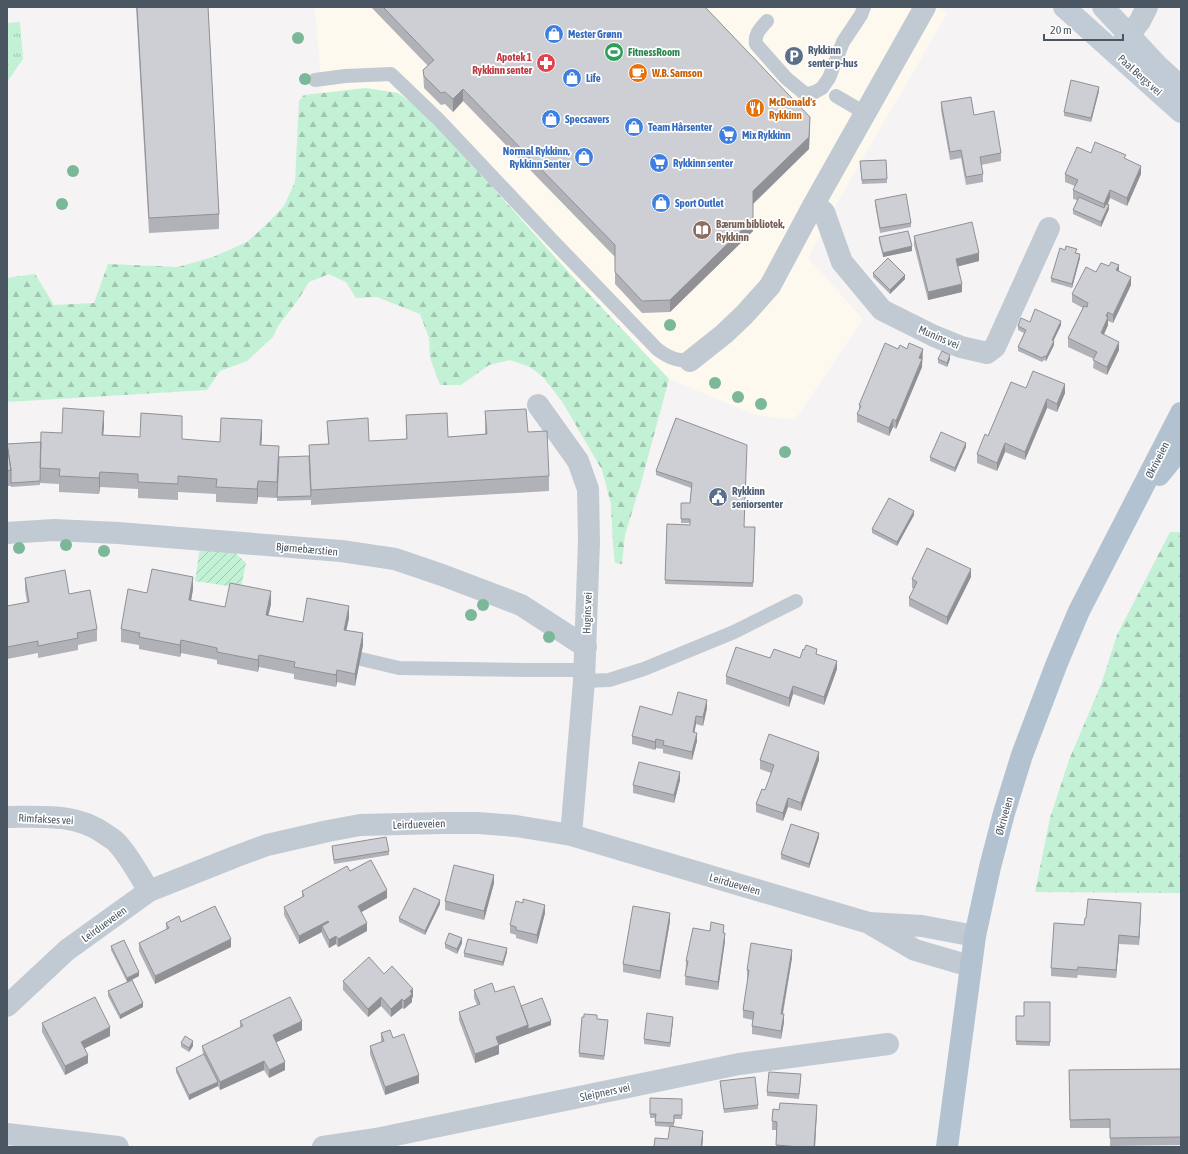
<svg xmlns="http://www.w3.org/2000/svg" width="1188" height="1154" viewBox="0 0 1188 1154" font-family="'Asap Condensed',sans-serif">
<defs>
<pattern id="forest-firs" width="22" height="20" patternUnits="userSpaceOnUse"><rect width="22" height="20" fill="#c3f1d5"/><path d="M5 1l3.5 6h-7zM16 11l3.5 6h-7z" fill="#a0c6b0"/></pattern>
<pattern id="park-tufts" width="24" height="20" patternUnits="userSpaceOnUse"><rect width="24" height="20" fill="#c3f1d5"/><path d="M3 7l-1-3M5 7V3M7 7l1-3M15 17l-1-3M17 17v-4M19 17l1-3" fill="none" stroke="#a0c6b0"/></pattern>
<pattern id="garden-furrows" width="10" height="10" patternUnits="userSpaceOnUse"><rect width="10" height="10" fill="#c3f1d5"/><path d="M-1 1l2-2M0 10L10 0M9 11l2-2" fill="none" stroke="#a0c6b0"/></pattern>
</defs>
<rect width="100%" height="100%" fill="#f5f3f3"/>
<!-- commercial -->
<path fill="#fdf9ef" d="M315 7H940L947 14 846 187 808 258 863 319 795 420 756 415 669 379 572 276 366 88 322 94Z"/>
<!-- forest -->
<path fill="url(#forest-firs)" d="M366 88 398 93 427 114 572 276 669 379 641 483 625 535 622 564 615 563 613 545 611 504 602 470 563 403 543 377 530 367 510 360 489 365 461 385H440L430 358 429 338 420 314 377 297 356 298 346 282 329 274 309 282 298 300 278 326 273 337 247 361 220 371 207 390 7 402V278L35 274 54 305 94 303 108 264 178 267 213 257 247 242 269 222 284 206 295 182 299 101 304 95Z
M1170 532H1181V893L1035 892 1050 818 1069 760 1102 682 1117 635Z"/>
<!-- park -->
<path fill="url(#park-tufts)" d="M20 22 23 59 7 82V23Z"/>
<!-- garden -->
<path fill="url(#garden-furrows)" d="M200 548 232 550 246 563 241 588 195 581Z"/>
<g fill="none" stroke-linecap="round" stroke-linejoin="round">
<!-- lane -->
<path stroke="#c1cad2" stroke-width="14" d="M767 21C761 28 754 34 756 44L786 78 804 93 808 94 815 92 822 88 829 78 843 42 861 15 864 7
M315 80 345 76 391 74 439 120 552 240 657 349C669 358 675 360 690 361
M836 96 865 113
M361 659 399 668 530 670H585
M584 681 609 680 644 669 734 632 796 601"/>
<!-- street -->
<path stroke="#c1cad2" stroke-width="22" d="M1117 50 1140 21 1147 7
M814 204 824 212 842 262 882 310 934 336 961 347 987 353 995 347 1049 228
M690 361 724 334 744 315 770 286 814 204 925 7
M538 405 578 461 588 489 589 541 584 681 571 835
M7 533 54 530 118 533 341 551 395 559 442 575 521 605 586 647
M7 817C41 817 76 813 105 834 109 837 114 839 117 843 130 857 139 875 149 891
M872 925 915 950 970 966
M7 1006 67 950 149 891 237 856 267 845 328 831 360 825 443 823H478L516 826 571 835 869 923 922 926 975 936
M7 1134 118 1147
M323 1147 376 1139 739 1064 888 1044"/>
<!-- secondary -->
<path stroke="#c1cbd6" stroke-width="22" d="M1064 7 1181 112
M1103 7 1157 65 1181 87"/>
<!-- primary -->
<path stroke="#b3c2d1" stroke-width="22" d="M1159 475 1181 448
M947 1147 975 936 990 867 1004 813 1022 755 1057 663 1079 611 1181 413"/>
</g>
<!-- trees -->
<g fill="#7bb799">
<circle cx="298" cy="38" r="6"/>
<circle cx="305" cy="79" r="6"/>
<circle cx="73" cy="171" r="6"/>
<circle cx="62" cy="204" r="6"/>
<circle cx="670" cy="325" r="6"/>
<circle cx="715" cy="383" r="6"/>
<circle cx="738" cy="397" r="6"/>
<circle cx="761" cy="404" r="6"/>
<circle cx="785" cy="452" r="6"/>
<circle cx="66" cy="545" r="6"/>
<circle cx="19" cy="548" r="6"/>
<circle cx="104" cy="551" r="6"/>
<circle cx="483" cy="605" r="6"/>
<circle cx="471" cy="615" r="6"/>
<circle cx="549" cy="637" r="6"/>
</g>
<!-- wall -->
<path fill="#b0b2b7" d="M136 7H208L219 214V229L149 233Z
M371 7H705L810 129 809 149 753 203V231L670 312 642 313 615 284V257L463 101 453 112 445 104 441 105 424 88 423 70 428 66Z
M1099 91 1091 122 1064 116V112Z
M941 102 974 115 1001 153V161L981 165 983 174V182L966 185 961 158 950 160 941 110Z
M1091 153 1126 159 1141 174 1127 206 1110 198 1108 204 1109 209 1101 227 1073 214V210L1077 200 1073 199V190L1075 186 1065 182V174Z
M886 160 887 183 862 184 860 161Z
M875 200 911 223V227L880 233 875 204Z
M914 236 979 261 958 266 962 292 928 300 914 245Z
M879 237 912 251 883 257 879 241Z
M1065 250 1077 253 1080 258 1072 288 1051 282V278Z
M1119 271 1131 285 1113 323 1108 321V325L1104 334 1119 350 1107 375 1093 368 1094 359 1068 347V338L1083 308 1072 302V294L1096 272Z
M873 273 905 279 890 294 873 277Z
M1030 322 1061 325 1053 341 1054 345 1046 361 1044 360 1042 362 1018 351V347L1024 333 1018 330V326Z
M898 349 923 357 922 359V367L896 429 893 427 889 436 857 422V414L859 411V405Z
M938 359H950L947 367 938 363Z
M1026 388 1065 393 1057 412 1047 408 1025 460 1005 452 997 471 977 463V454L988 436Z
M485 411 528 432 549 476V491L311 505V500L277 501V498L258 497 257 504 216 502V494L178 492V500L138 498V489L100 487 99 494 59 492V484L40 483V485L11 487V486H7V443V444L41 442 62 433 104 426 103 435 140 437 182 431V440L220 442 262 436 261 445 279 457H309V445L328 444 327 421 369 441 406 439V415L448 437 485 434Z
M676 418 745 527H755L753 587 665 584 667 524 690 525V523H681V503H690L691 488 656 475V471Z
M966 447 955 472 930 461V457Z
M914 515 897 546 872 533V529Z
M971 577 947 625 909 606V598L914 589 912 588V579Z
M25 578 69 594 97 629V641L78 645V650L38 658V653L7 659V606L27 602 25 590Z
M193 589 191 601 225 607 271 604 268 615 303 622 349 618 346 630 363 645 355 686 337 682 336 687 294 679V674L259 667 258 672 217 664V660L181 653 180 657 139 649V645L121 642V629L147 593Z
M817 654 837 669 824 705 793 694 789 707 726 684V676L770 658H800Z
M707 708 703 726 696 724 694 732 697 741 692 760 663 753V749L656 748 655 750 632 744V736L672 715Z
M760 760H819L801 811 788 807 783 821 756 812V804L765 790 771 773 760 769Z
M680 780 674 803 633 793V785Z
M819 837 809 868 781 859V854Z
M332 846 389 851V855L334 864 332 850Z
M350 871 387 898 361 912 367 931 338 947 336 944 329 948 322 934V932L299 944 284 915V907L302 897V891Z
M494 883 484 920 445 910V901Z
M440 904 425 935 399 922V918Z
M1141 911 1139 945 1119 944 1116 978 1078 975 1077 978 1051 976V968L1084 925Z
M545 913 537 944 516 938V935L510 933V925Z
M670 921 660 979 623 972V964Z
M181 922 231 947 155 984 139 951V943L166 930V923Z
M724 933 725 941 718 990 685 985 686 961Z
M462 943 457 954 445 948V944Z
M111 946 139 976 132 980 143 1007 120 1019 108 996V991L127 982 111 950Z
M507 952 503 966 464 957V953Z
M792 958 783 1014 784 1022 781 1039 752 1034V1026L753 1020 743 1018V1010L748 978H747V970Z
M384 974 413 997 412 998V1002L404 1009 402 1008 391 1017 381 1006 368 1017 343 990V981Z
M474 990 495 992 521 1006 551 1025 499 1045V1054L475 1063 459 1020V1012L477 1005 474 998Z
M1050 1002V1046L1016 1045V1016H1024Z
M597 1019 608 1024 604 1060 579 1057V1053Z
M240 1021 302 1030 276 1042 285 1070 269 1078 264 1070 220 1090 218 1086 189 1100 176 1072V1068L203 1055 202 1046 240 1028Z
M673 1021 670 1047 644 1044V1039Z
M42 1023 110 1036 85 1048 88 1063 65 1075 42 1032Z
M381 1033 393 1038 419 1083 385 1095 370 1054V1046L381 1042Z
M181 1043 193 1046 189 1052 181 1047Z
M1181 1069V1145L1110 1146V1128H1070L1069 1070Z
M801 1079 799 1099 767 1096V1092Z
M720 1081 758 1105V1109L724 1113Z
M650 1098 682 1099V1119H674V1127L703 1139 702 1147H654L668 1139 670 1127 655 1126V1118H650Z
M817 1113 815 1147H776L777 1130H772V1121Z"/>
<!-- shaded-wall -->
<path fill="#909195" d="M1099 87V91L1091 122V118Z
M463 89V101L453 112V99Z
M810 117 809 149 753 204V191Z
M1141 166V174L1127 206V198Z
M1110 190V198L1104 212V204Z
M1109 205V209L1101 227V222Z
M753 219V231L670 312V300Z
M912 246V251L883 257V253Z
M979 253V261L956 267V259Z
M1080 254V258L1072 288V284Z
M1119 265V274L1116 270Z
M905 275V279L890 294V290Z
M1131 277V285L1113 323V315Z
M962 284V292L928 300V292Z
M1108 312V325L1101 341V333L1106 316Z
M1061 321V325L1052 344V340Z
M1054 341V345L1046 361V357Z
M1119 342V350L1107 375V367Z
M923 349 922 367 896 429V421L919 358Z
M950 355V359L947 367V363Z
M1065 384V393L1057 412V404Z
M1047 399V408L1025 460V452Z
M104 411V426L102 450V435Z
M893 419V427L889 436V428Z
M262 420V436L260 460V445Z
M966 443V447L955 472V468Z
M1005 443V452L997 471V463Z
M100 472V487L99 494V478Z
M258 481V497L257 504V489Z
M914 511V515L897 546V542Z
M971 569V577L947 625V617Z
M193 577V589L189 612V600Z
M271 591V604L266 627V615Z
M349 606V618L344 642V630Z
M363 633V645L355 686V674Z
M181 640V653L180 657V645Z
M259 655V667L258 672V660Z
M837 661V669L824 705V697Z
M337 670V682L336 687V675Z
M793 686V694L789 707V698Z
M707 700V708L703 726V717Z
M696 716V724L693 740V732Z
M697 733V741L692 760V752Z
M656 739V748L655 750V742Z
M819 752V760L801 811V803Z
M680 772V780L674 803V795Z
M788 798V807L783 821V813Z
M819 833V837L809 868V864Z
M494 875V883L484 920V911Z
M387 890V898L358 914V906Z
M440 900V904L425 935V931Z
M1141 903V911L1139 945V937Z
M545 905V913L537 944V935Z
M670 913V921L660 979V971Z
M328 921V929L322 926V932L299 944V936Z
M367 923V931L338 947V939Z
M725 933V941L718 990V982Z
M1119 935V944L1116 978V970Z
M336 936V944L329 948V940Z
M462 938V943L457 954V949Z
M231 939V947L155 984V976Z
M507 948V952L503 966V962Z
M792 950V958L781 1022V1014Z
M139 972V976L127 982V978Z
M413 989V997L412 998V1002L404 1009V1001L410 991Z
M381 997V1006L368 1017V1009Z
M402 999V1008L391 1017V1009Z
M143 1003V1007L120 1019V1015Z
M784 1014V1022L781 1039V1031Z
M673 1017V1021L670 1047V1043Z
M302 1021V1030L273 1044V1035Z
M551 1021V1025L496 1046V1037L528 1025Z
M110 1027V1036L81 1050V1042Z
M193 1041V1046L189 1052V1048Z
M499 1045V1054L475 1063V1054Z
M88 1055V1063L65 1075V1066Z
M264 1061V1070L220 1090V1082Z
M285 1062V1070L269 1078V1070Z
M419 1075V1083L385 1095V1087Z
M218 1082V1086L189 1100V1095Z
M817 1105 815 1147H814Z
M703 1131V1139L702 1147H701Z"/>
<!-- building -->
<path fill="#cdcfd5" stroke="#909195" d="M137 7H208L219 214 149 218Z
M383 7H705L810 117 809 137 753 191V219L670 300 642 301 615 272V245L463 89 453 99 445 92 441 93 424 76 423 70 434 60Z
M1071 80 1099 87 1091 118 1064 112Z
M971 97 974 115 994 111 1001 153 980 157 983 174 966 177 961 150 950 152 941 102Z
M1095 142 1126 155 1124 158 1141 166 1127 198 1110 190 1104 204 1073 190 1078 180 1065 174 1077 147 1091 153Z
M886 160 887 179 862 180 860 161Z
M906 194 911 223 880 228 875 200Z
M1079 197 1104 208 1106 204 1109 205 1101 222 1073 210Z
M972 222 979 253 956 259 962 284 928 292 914 236Z
M908 231 912 246 883 253 879 237Z
M1066 246 1077 249 1075 253 1080 254 1072 284 1051 278 1060 248 1065 250Z
M888 258 905 275 890 290 873 273Z
M1111 262 1119 265 1116 270 1131 277 1113 315 1108 312 1106 316 1108 317 1101 333 1119 342 1107 367 1093 360 1097 352 1068 338 1084 306 1087 307 1088 303 1072 294 1086 267 1096 272 1101 263 1109 266Z
M1035 309 1061 321 1052 340 1054 341 1046 357 1044 356 1042 358 1018 347 1026 330 1018 326 1021 318 1030 322Z
M885 343 898 349 900 345 907 349 909 343 923 349 919 358 922 359 896 421 893 419 889 428 857 414 861 406 859 405Z
M942 351 950 355 947 363 938 359Z
M1033 371 1065 384 1057 404 1047 399 1025 452 1005 443 997 463 977 454 985 434 988 436 1011 382 1026 388Z
M63 408 104 411 102 435 140 437 141 413 182 416V439L220 442 221 418 262 420 260 445 279 446 277 482 258 481 257 489 216 487 217 479 178 476V484L138 482V474L100 472 99 478 59 476 60 469 40 468 41 432 62 433Z
M526 409 528 432 547 431 549 476 311 490 309 445 329 444 327 421 368 418 369 441 407 439 406 415 447 413 448 437 487 434 485 411Z
M676 418 747 445 744 527H755L753 583 665 580 667 524 690 525V519H681V503H690L692 483 656 471Z
M941 432 966 443 955 468 930 457Z
M41 442 40 481 11 483V470L7 444Z
M7 443 11 470 7 471Z
M309 456 311 496 277 497 279 457Z
M889 498 914 511 897 542 872 529Z
M927 548 971 569 947 617 909 598 917 582 912 579Z
M152 569 193 577 189 600 225 607 230 583 271 591 266 615 303 622 307 598 349 606 344 630 363 633 355 674 337 670 336 675 294 667 295 662 259 655 258 660 217 652V648L181 640 180 645 139 637 140 633 121 629 128 589 147 593Z
M65 570 69 594 90 590 97 629 77 633 78 638 38 646V641L7 647V606L29 602 25 578Z
M806 645 817 649 816 654 837 661 824 697 793 686 789 698 726 676 736 647 770 658 774 649 800 658 803 649 804 650Z
M678 692 707 700 703 717 696 716 693 732 697 733 692 752 663 745 664 741 656 739 655 742 632 736 640 706 672 715Z
M769 734 819 752 801 803 788 798 783 813 756 804 762 789 765 790 774 765 760 760Z
M639 762 680 772 674 795 633 785Z
M791 824 819 833 809 864 781 854Z
M386 837 389 851 334 860 332 846Z
M371 860 387 890 358 906 367 923 338 939 336 936 329 940 322 926 329 922 328 921 299 936 284 907 304 896 302 891 347 866 350 871Z
M454 865 494 875 484 911 445 901Z
M414 888 440 900 425 931 399 918Z
M523 899 545 905 537 935 516 930V927L510 925 516 901 523 903Z
M1088 899 1141 903 1139 937 1119 935 1116 970 1078 967 1077 970 1051 968 1054 923 1084 925 1085 918H1086Z
M215 906 231 939 155 976 139 943 169 928 166 923 179 916 181 922Z
M633 906 670 913 660 971 623 964Z
M711 922 724 925 723 933H725L718 982 685 976 688 961H686L693 928 710 931Z
M449 933 462 938 457 949 445 944Z
M468 939 507 948 503 962 464 953Z
M124 940 139 972 127 978 111 946Z
M751 943 792 950 781 1014H784L781 1031 752 1026 754 1012 743 1010 749 970H747Z
M369 957 384 974 392 966 413 989 410 991 412 994 404 1001 402 999 391 1009 381 997 368 1009 343 981Z
M132 980 143 1003 120 1015 108 991Z
M492 983 495 992 514 986 528 1025 496 1037 499 1045 475 1054 459 1012 480 1004 474 990Z
M95 997 110 1027 81 1042 88 1055 65 1066 42 1023Z
M290 997 302 1021 273 1035 285 1062 269 1070 264 1061 220 1082 202 1046 243 1026 240 1021Z
M542 998 551 1021 528 1029V1025L521 1006Z
M1024 1002H1050V1042L1016 1041V1016H1024Z
M647 1013 673 1017 670 1043 644 1039Z
M584 1014 597 1015V1019L608 1020 604 1056 579 1053 582 1017H584Z
M390 1030 393 1038 404 1034 419 1075 385 1087 370 1046 384 1041 381 1033Z
M185 1036 193 1041 189 1048 181 1043Z
M204 1054 218 1082 189 1095 176 1068Z
M1181 1069V1137L1110 1138V1119L1070 1120 1069 1070Z
M769 1072 801 1074 799 1094 767 1092Z
M755 1077 758 1105 724 1109 720 1081Z
M650 1098 682 1099V1115H674V1123L655 1122 656 1114H650Z
M780 1103 817 1105 814 1147H800L776 1145 777 1122 772 1121 773 1109 779 1110Z
M670 1126 703 1131 701 1147H654L655 1138 668 1139Z"/>
<!-- icons -->
<defs>
<g id="shop-disc" transform="scale(1)"><circle r="9.5" fill="#3f7fe0" stroke="#fff"/><path d="M-5-2.5h2.3a2.7 3.5 0 0 1 5.4 0H5L5.5 6h-11ZM-1.5-2.5h3a1.5 2.3 0 0 0-3 0Z" fill="#fff"/></g>
<g id="stadium-disc" transform="scale(1)"><circle r="9.5" fill="#2e9e5b" stroke="#fff"/><path d="M0-5a6.5 5 0 1 0 0 10a6.5 5 0 1 0 0-10ZM-3.5-1.8h7v3.6h-7Z" fill="#fff"/></g>
<g id="parking-disc" transform="scale(1)"><circle r="9.5" fill="#5c6f8a" stroke="#fff"/><path d="M-3.5-5.5H1a3.5 3.5 0 0 1 0 7H-1V5.5H-3.5ZM-1-3.4V-.6H.8a1.4 1.4 0 0 0 0-2.8Z" fill="#fff"/></g>
<g id="pharmacy-disc" transform="scale(1)"><circle r="9.5" fill="#e0444e" stroke="#fff"/><path d="M-2-6h4v4h4v4h-4v4h-4v-4h-4v-4h4Z" fill="#fff"/></g>
<g id="cafe-disc" transform="scale(1)"><circle r="9.5" fill="#e8710a" stroke="#fff"/><path d="M-5.5-4.5H6V0H3Q3 3.5 0 3.5H-2.5Q-5.5 3.5-5.5 0ZM3-3.2v2h1.7v-2ZM-6 4.5H4V6H-6Z" fill="#fff"/></g>
<g id="restaurant-disc" transform="scale(1)"><circle r="9.5" fill="#e8710a" stroke="#fff"/><path d="M-5-6h1v4h1v-4h1v4h1v-4h1v5L-1.5 .5V6h-2V.5L-5-1ZM5-6V6H3V1.5H1.5Q1.5-4 5-6Z" fill="#fff"/></g>
<g id="supermarket-disc" transform="scale(1)"><circle r="9.5" fill="#3f7fe0" stroke="#fff"/><path d="M-6-5.5h2.5l.6 2H6L4.5 2H-2.5L-4.4-4H-6ZM-1.5 3.2a1.3 1.3 0 1 0 .1 0ZM3 3.2a1.3 1.3 0 1 0 .1 0Z" fill="#fff"/></g>
<g id="library-disc" transform="scale(1)"><circle r="9.5" fill="#8d6e63" stroke="#fff"/><path d="M-6-4Q-3-5.5-.7-3.5V5Q-3 3-6 4ZM6-4Q3-5.5 .7-3.5V5Q3 3 6 4Z" fill="#fff"/></g>
<g id="civic-disc" transform="scale(1)"><circle r="9.5" fill="#5c6f8a" stroke="#fff"/><path d="M-.6-6.5H3V-4.5H.6V-3L4-1V1h2V6H-6V1h2V-1L-.6-3ZM-1.2 2.5V6h2.4V2.5Z" fill="#fff"/></g>
</defs>
<g fill-rule="evenodd">
<use href="#shop-disc" x="554" y="34"/>
<use href="#stadium-disc" x="614" y="52"/>
<use href="#parking-disc" x="794" y="56"/>
<use href="#pharmacy-disc" x="546" y="63"/>
<use href="#cafe-disc" x="638" y="73"/>
<use href="#shop-disc" x="572" y="78"/>
<use href="#restaurant-disc" x="755" y="108"/>
<use href="#shop-disc" x="551" y="119"/>
<use href="#shop-disc" x="634" y="127"/>
<use href="#supermarket-disc" x="728" y="135"/>
<use href="#shop-disc" x="584" y="157"/>
<use href="#supermarket-disc" x="659" y="163"/>
<use href="#shop-disc" x="661" y="203"/>
<use href="#library-disc" x="702" y="230"/>
<use href="#civic-disc" x="718" y="497"/>
</g>
<g text-anchor="middle" dominant-baseline="central" stroke-width="3.5" stroke-linejoin="round" paint-order="stroke">
<!-- shop labels -->
<g font-size="11" font-weight="bold" fill="#366cbe" stroke="#fff" text-anchor="start">
<text x="568" y="34">Mester Grønn</text>
<text x="586" y="78">Life</text>
<text x="565" y="119">Specsavers</text>
<text x="648" y="127">Team Hårsenter</text>
<text x="742" y="135">Mix Rykkinn</text>
<text x="570" y="151" text-anchor="end">Normal Rykkinn,<tspan x="570" dy="13">Rykkinn Senter</tspan></text>
<text x="673" y="163">Rykkinn senter</text>
<text x="675" y="203">Sport Outlet</text>
</g>
<!-- service labels -->
<g font-size="11" font-weight="bold" fill="#4e5e75" stroke="#fff" text-anchor="start">
<text x="808" y="50">Rykkinn<tspan x="808" dy="13">senter p-hus</tspan></text>
<text x="732" y="491">Rykkinn<tspan x="732" dy="13">seniorsenter</tspan></text>
</g>
<!-- leisure labels -->
<g font-size="11" font-weight="bold" fill="#27864d" stroke="#fff" text-anchor="start">
<text x="628" y="52">FitnessRoom</text>
</g>
<!-- health labels -->
<g font-size="11" font-weight="bold" fill="#be3a42" stroke="#fff" text-anchor="end">
<text x="532" y="57">Apotek 1<tspan x="532" dy="13">Rykkinn senter</tspan></text>
</g>
<!-- food labels -->
<g font-size="11" font-weight="bold" fill="#c56008" stroke="#fff" text-anchor="start">
<text x="652" y="73">W.B. Samson</text>
<text x="769" y="102">McDonald's<tspan x="769" dy="13">Rykkinn</tspan></text>
</g>
<!-- street labels -->
<g font-size="11" fill="#4a5661" stroke="#fff">
<text transform="translate(1140 75) rotate(42)">Paal Bergs vei</text>
<text transform="translate(939 337) rotate(23)">Munins vei</text>
<text transform="translate(1157 460) rotate(-63)">Økriveien</text>
<text transform="translate(307 549) rotate(5)">Bjørnebærstien</text>
<text transform="translate(587 613) rotate(-88)">Hugins vei</text>
<text transform="translate(1004 816) rotate(-74)">Økriveien</text>
<text transform="translate(46 819) rotate(3)">Rimfakses vei</text>
<text transform="translate(419 824) rotate(-2)">Leirdueveien</text>
<text transform="translate(735 884) rotate(16)">Leirdueveien</text>
<text transform="translate(104 924) rotate(-36)">Leirdueveien</text>
<text transform="translate(605 1092) rotate(-12)">Sleipners vei</text>
</g>
<!-- education labels -->
<g font-size="11" font-weight="bold" fill="#785e54" stroke="#fff" text-anchor="start">
<text x="716" y="224">Bærum bibliotek,<tspan x="716" dy="13">Rykkinn</tspan></text>
</g>
</g>
<!-- border -->
<rect width="1188" height="1154" fill="none" stroke="#4a5661" stroke-width="16"/>
<!-- scale -->
<path d="M1044 34v6h79v-6" fill="none" stroke="#4a5661" stroke-width="2"/>
<text x="1050" y="34" font-size="12" fill="#4a5661" stroke="#ffffff" stroke-width="3" paint-order="stroke">20 m</text>
</svg>
